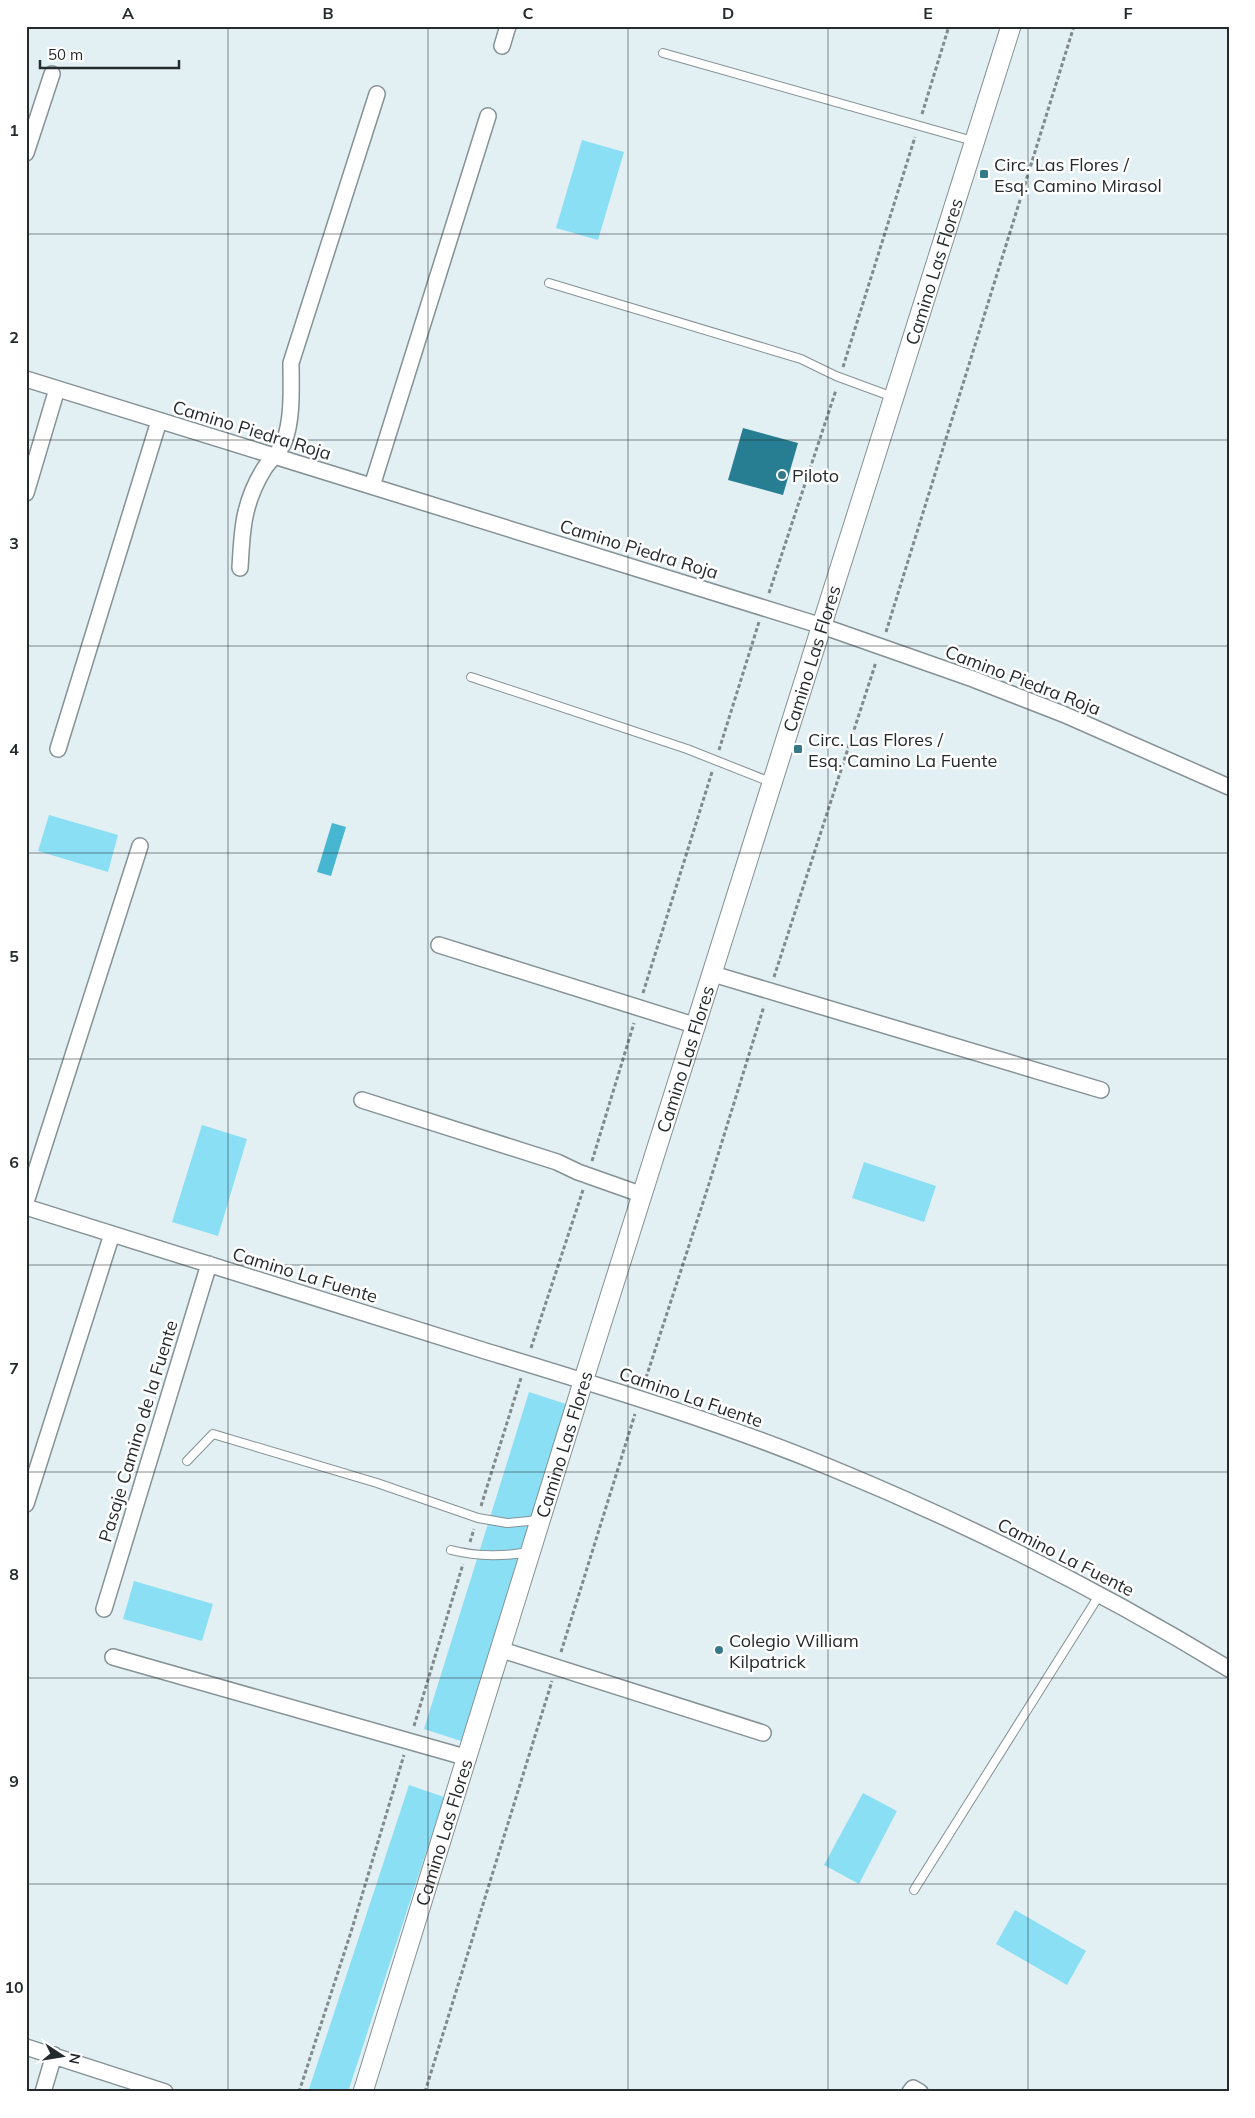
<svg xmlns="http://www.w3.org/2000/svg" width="1255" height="2118" viewBox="0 0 1255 2118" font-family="Mulish,sans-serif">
<rect width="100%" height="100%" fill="#e2f0f4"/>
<!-- green -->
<path fill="#8adff5" d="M582 140 624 152 598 240 556 228Z
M49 815 118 835 108 872 38 851Z
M202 1125 247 1139 218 1236 172 1222Z
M864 1162 936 1186 924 1222 852 1198Z
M529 1392 569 1405 464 1742 424 1729Z
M134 1581 213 1604 202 1641 123 1619Z
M409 1785 444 1797 348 2092H308Z
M863 1793 897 1811 859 1884 824 1865Z
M1015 1910 1086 1951 1067 1985 996 1944Z"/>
<!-- water -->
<path fill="#46b6d1" d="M332 823 346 827 331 876 317 872Z"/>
<!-- building -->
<path fill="#277e92" d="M743 428 798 443 783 495 728 480Z"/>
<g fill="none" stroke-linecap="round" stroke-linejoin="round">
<!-- service casing -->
<g stroke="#849195" stroke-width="10">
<path id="service" d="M663 53 973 141
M549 283 801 359 836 376 893 397
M471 677 687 749 773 783
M187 1461 213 1434 377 1483 478 1518 507 1523 539 1520
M451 1550C478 1557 501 1557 528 1552
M914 1890 1100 1594"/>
</g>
<!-- minor casing -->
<g stroke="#849195" stroke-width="18">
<path id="minor" d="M502 46 508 26
M26 153 52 74
M26 379 822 626 973 679 1063 714 1229 787
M372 486 488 116
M26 493 57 389
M240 568C242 530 243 503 264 469 269 461 282 449 284 442 293 418 291 388 291 363L377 94
M58 749 159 421
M439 945 697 1026
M713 974 1101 1090
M362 1100 557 1162 578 1172 643 1195
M26 1202 140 846
M26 1207C177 1254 328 1301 479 1349 597 1385 715 1420 829 1467 968 1524 1101 1591 1229 1669
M26 1504 112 1234
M104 1609 209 1264
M502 1650 763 1733
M113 1657 468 1758
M26 2047 165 2092
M43 2092 54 2055
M910 2092 913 2088 920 2092"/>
</g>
<!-- tertiary casing -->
<g stroke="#849195" stroke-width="21">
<g id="tertiary">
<path id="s1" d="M363 2092 588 1366 1011 26"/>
</g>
</g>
<!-- path -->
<path stroke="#808a8c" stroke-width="3" stroke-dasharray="4 2.5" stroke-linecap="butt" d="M922 114 949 26
M843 367 915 137
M769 593 836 390
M886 632 1074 26
M719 750 759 622
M774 977 876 662
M643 993 712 772
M592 1161 634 1023
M531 1348 583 1190
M644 1384 708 1187 764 1006
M481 1506 521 1378
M470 1542 474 1529
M561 1652 635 1414
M414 1726 463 1564
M299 2092 351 1932 404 1755
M425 2092 552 1681"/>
<!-- service -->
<use href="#service" stroke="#fff" stroke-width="8"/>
<!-- minor -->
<use href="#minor" stroke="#fff" stroke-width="15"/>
<!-- tertiary -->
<use href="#tertiary" stroke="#fff" stroke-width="19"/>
</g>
<!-- grid -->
<path fill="none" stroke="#252b2c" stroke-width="1" stroke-opacity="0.55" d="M228 26V2092M428 26V2092M628 26V2092M828 26V2092M1028 26V2092M26 234H1229M26 440H1229M26 646H1229M26 853H1229M26 1059H1229M26 1265H1229M26 1472H1229M26 1678H1229M26 1884H1229"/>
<!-- markers -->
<g fill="#357888" stroke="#fff" stroke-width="2">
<rect x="979" y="169" width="10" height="10" rx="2.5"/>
<circle cx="782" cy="475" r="5"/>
<rect x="793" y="744" width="10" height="10" rx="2.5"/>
<circle cx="719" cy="1650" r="5"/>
</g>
<g text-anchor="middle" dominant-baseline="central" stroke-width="5" stroke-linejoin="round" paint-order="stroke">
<!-- poi labels -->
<g font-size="18" fill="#252b2c" stroke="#fff" text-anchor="start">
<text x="994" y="164">Circ. Las Flores /<tspan x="994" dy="21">Esq. Camino Mirasol</tspan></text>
<text x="792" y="475">Piloto</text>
<text x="808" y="739">Circ. Las Flores /<tspan x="808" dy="21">Esq. Camino La Fuente</tspan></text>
<text x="729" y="1640">Colegio William<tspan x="729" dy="21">Kilpatrick</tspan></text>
</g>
<!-- street labels -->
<g font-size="18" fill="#252b2c" stroke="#fff">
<text stroke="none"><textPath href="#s1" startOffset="1908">Camino Las Flores</textPath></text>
<text transform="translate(252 430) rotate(17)">Camino Piedra Roja</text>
<text transform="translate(639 549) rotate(17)">Camino Piedra Roja</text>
<text stroke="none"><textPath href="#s1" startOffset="1502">Camino Las Flores</textPath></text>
<text transform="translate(1023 680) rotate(21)">Camino Piedra Roja</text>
<text stroke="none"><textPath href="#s1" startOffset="1082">Camino Las Flores</textPath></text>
<text transform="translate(305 1275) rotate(17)">Camino La Fuente</text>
<text transform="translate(691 1397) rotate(19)">Camino La Fuente</text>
<text transform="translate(138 1431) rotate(-73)">Pasaje Camino de la Fuente</text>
<text stroke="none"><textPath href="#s1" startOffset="678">Camino Las Flores</textPath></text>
<text transform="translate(1066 1557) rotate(27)">Camino La Fuente</text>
<text stroke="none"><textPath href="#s1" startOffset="272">Camino Las Flores</textPath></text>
</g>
</g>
<!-- border -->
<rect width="1255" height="2118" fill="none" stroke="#ffffff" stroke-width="55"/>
<!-- north arrow -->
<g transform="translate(62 2056) rotate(102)" stroke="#ffffff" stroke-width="4" paint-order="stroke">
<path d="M0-4L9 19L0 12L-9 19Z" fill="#252b2c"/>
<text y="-8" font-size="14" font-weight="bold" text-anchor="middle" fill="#252b2c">N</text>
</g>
<!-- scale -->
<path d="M40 60v8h139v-8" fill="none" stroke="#252b2c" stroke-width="2.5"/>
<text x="48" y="60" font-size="15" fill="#252b2c" stroke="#ffffff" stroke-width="4" paint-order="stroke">50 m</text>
<rect x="28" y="28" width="1200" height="2062" fill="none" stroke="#252b2c" stroke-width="2"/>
<g font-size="16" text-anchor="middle" font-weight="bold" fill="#252b2c">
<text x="128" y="19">A</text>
<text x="328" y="19">B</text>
<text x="528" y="19">C</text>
<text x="728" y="19">D</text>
<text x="928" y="19">E</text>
<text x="1128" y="19">F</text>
<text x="14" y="136">1</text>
<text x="14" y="343">2</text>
<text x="14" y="549">3</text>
<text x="14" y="755">4</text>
<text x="14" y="962">5</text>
<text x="14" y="1168">6</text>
<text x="14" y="1374">7</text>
<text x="14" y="1580">8</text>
<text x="14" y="1787">9</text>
<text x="14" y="1993">10</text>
</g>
</svg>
